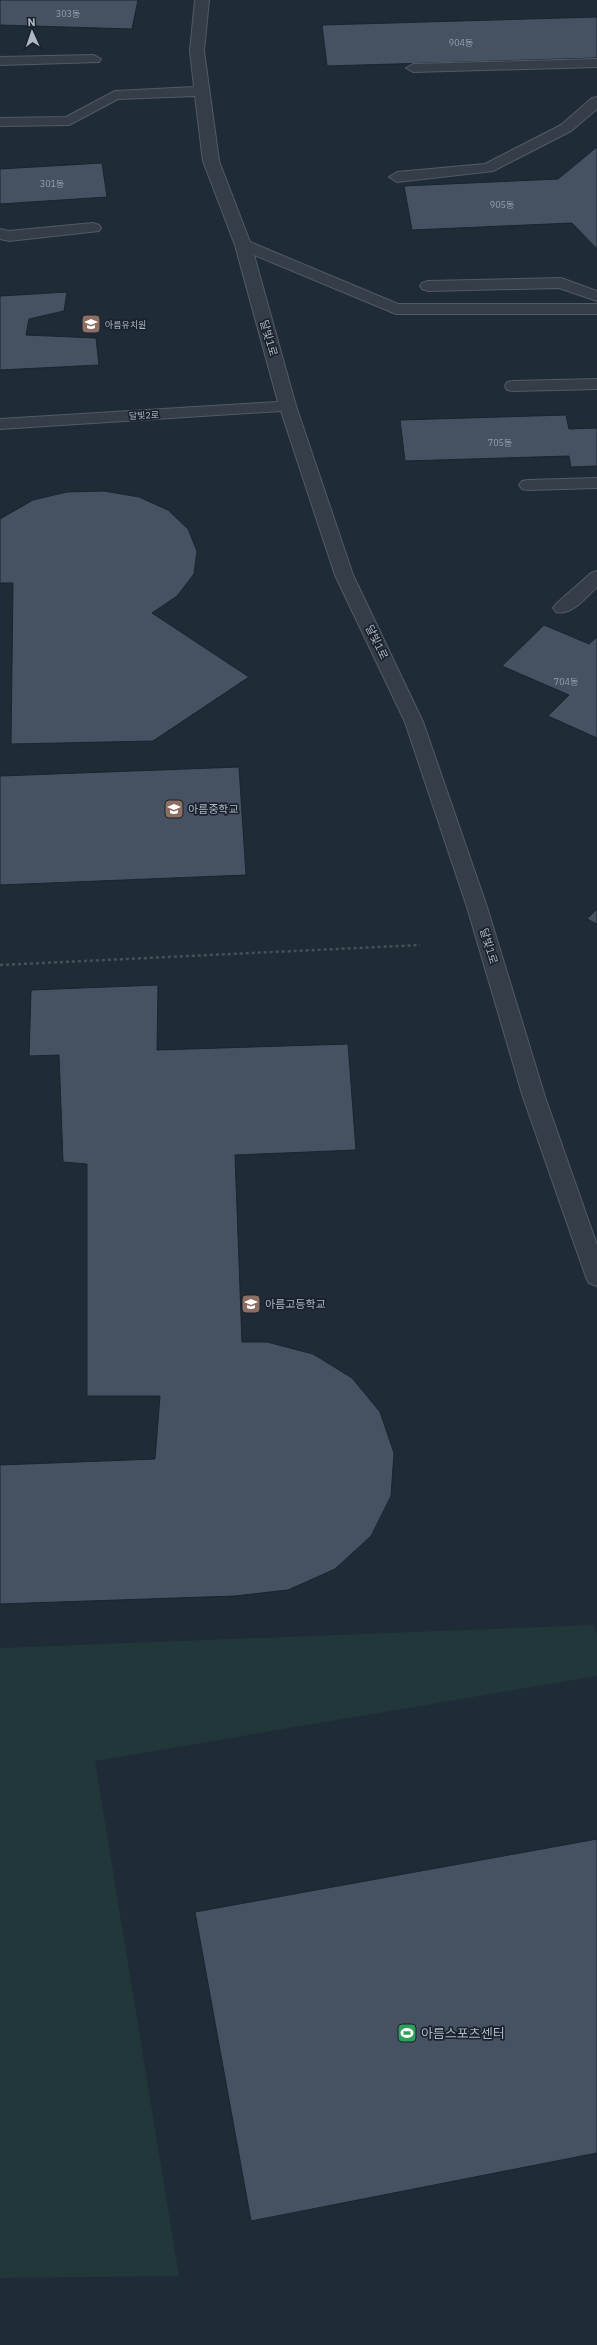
<svg xmlns="http://www.w3.org/2000/svg" width="597" height="2345" viewBox="0 0 597 2345" font-family="'IBM Plex Sans','Noto Sans KR',sans-serif">
<rect width="100%" height="100%" fill="#202b38"/>
<!-- green -->
<path fill="#223739" d="M594 1625 597 1634V1676L95 1761 179 2276 0 2278V1648Z"/>
<!-- building -->
<path fill="#465262" stroke="#1b242f" d="M0 0H138L132 29 0 25Z
M597 17V58L327 66 322 25Z
M597 147V249L572 223 412 230 404 186 558 179Z
M102 163 107 197 0 204V169Z
M67 292 64 311 29 319 26 335 96 338 99 365 0 370V296Z
M566 415 569 429 597 428V466L571 467 569 456 405 461 400 420Z
M104 491 139 497 168 510 188 529 197 551 194 574 177 596 152 613 249 677 153 741 11 744 13 583H0V519L33 500 67 492Z
M544 625 589 644 597 637V738L548 716 569 695 502 666Z
M239 767 246 875 0 885V776Z
M597 909V924L587 919Z
M158 985 157 1050 348 1044 356 1150 235 1155 242 1342H267L313 1354 352 1378 380 1412 394 1453 391 1496 371 1536 335 1569 288 1590 235 1596 0 1604V1465L155 1459 160 1396H87V1164L63 1162 59 1055 29 1056 31 990Z
M597 1839V2153L251 2221 195 1912Z"/>
<g fill="none" stroke-linecap="round" stroke-linejoin="round">
<!-- minor casing -->
<g stroke="#515b66" stroke-width="2">
<path id="minor" d="M195 0H209L204 51 219 161 250 242 398 304H597V314H396L254 255 296 406 353 575 423 722 487 907 545 1097 597 1245V1286L589 1283 586 1277 523 1097 467 907 405 722 335 575 281 411 0 429V419L278 402 235 245 203 161 195 96 118 99 69 125 0 126V118L66 117 115 91 194 87 190 51Z
M94 55 101 59 99 62 0 65V57Z
M597 59V67L413 72 406 68 413 64Z
M597 97V109L571 131 493 171 397 182 389 177 397 172 485 164 561 125 592 98Z
M93 223 99 225 101 228 99 231 9 241 0 239V229L9 231Z
M561 278 597 291V301L559 288 428 291 422 289 420 286 422 283 428 281Z
M597 379V389L513 391 507 390 505 386 507 382 513 381Z
M597 478V488L528 490 522 489 519 485 522 481 528 480Z
M597 571V587C586 597 572 616 556 612L553 608 556 604 591 573Z"/>
</g>
<!-- path -->
<path stroke="#405456" stroke-width="2.5" stroke-dasharray="3 3" stroke-linecap="butt" d="M0 965 420 945"/>
<!-- minor -->
<use href="#minor" fill="#343d48" fill-rule="evenodd"/>
</g>
<!-- icons -->
<defs>
<g id="school-square" transform="scale(1)"><rect x="-9" y="-9" width="18" height="18" rx="4" fill="#8d6e63" stroke="#19222d"/><path d="M0-5L7-2L0 1L-7-2ZM-4 1L0 2.5L4 1V4Q0 6-4 4Z" fill="#fff"/></g>
<g id="stadium-square" transform="scale(1)"><rect x="-9" y="-9" width="18" height="18" rx="4" fill="#2e9e5b" stroke="#19222d"/><path d="M0-5a6.5 5 0 1 0 0 10a6.5 5 0 1 0 0-10ZM-3.5-1.8h7v3.6h-7Z" fill="#fff"/></g>
</defs>
<g fill-rule="evenodd">
<use href="#school-square" x="91" y="324"/>
<use href="#school-square" x="174" y="809"/>
<use href="#school-square" x="251" y="1304"/>
<use href="#stadium-square" x="407" y="2033"/>
</g>
<g text-anchor="middle" dominant-baseline="central" stroke-width="3.5" stroke-linejoin="round" paint-order="stroke">
<!-- number labels -->
<g font-size="9" fill="#949eac">
<text x="68" y="13">303동</text>
<text x="461" y="42">904동</text>
<text x="52" y="183">301동</text>
<text x="502" y="204">905동</text>
<text x="500" y="442">705동</text>
<text x="566" y="681">704동</text>
</g>
<!-- far-poi labels -->
<g font-size="9" fill="#aeb8c5" stroke="#19222d" text-anchor="start">
<text x="105" y="324">아름유치원</text>
</g>
<!-- far-street labels -->
<g font-size="9" fill="#aeb8c5" stroke="#19222d">
<text transform="translate(144 415) rotate(-3)">달빛2로</text>
</g>
<!-- street labels -->
<g font-size="11" fill="#aeb8c5" stroke="#19222d">
<text transform="translate(269 338) rotate(74)">달빛1로</text>
<text transform="translate(377 642) rotate(64)">달빛1로</text>
<text transform="translate(489 946) rotate(73)">달빛1로</text>
</g>
<!-- poi labels -->
<g font-size="11" fill="#aeb8c5" stroke="#19222d" text-anchor="start">
<text x="188" y="809">아름중학교</text>
<text x="265" y="1304">아름고등학교</text>
</g>
<!-- near-poi labels -->
<g font-size="13" fill="#aeb8c5" stroke="#19222d" text-anchor="start">
<text x="421" y="2033">아름스포츠센터</text>
</g>
</g>
<!-- north arrow -->
<g transform="translate(32 32) rotate(357)" stroke="#19222d" stroke-width="3" paint-order="stroke">
<path d="M0-3L7 15L0 10L-7 15Z" fill="#aeb8c5"/>
<text y="-6" font-size="11" font-weight="bold" text-anchor="middle" fill="#aeb8c5">N</text>
</g>
</svg>
